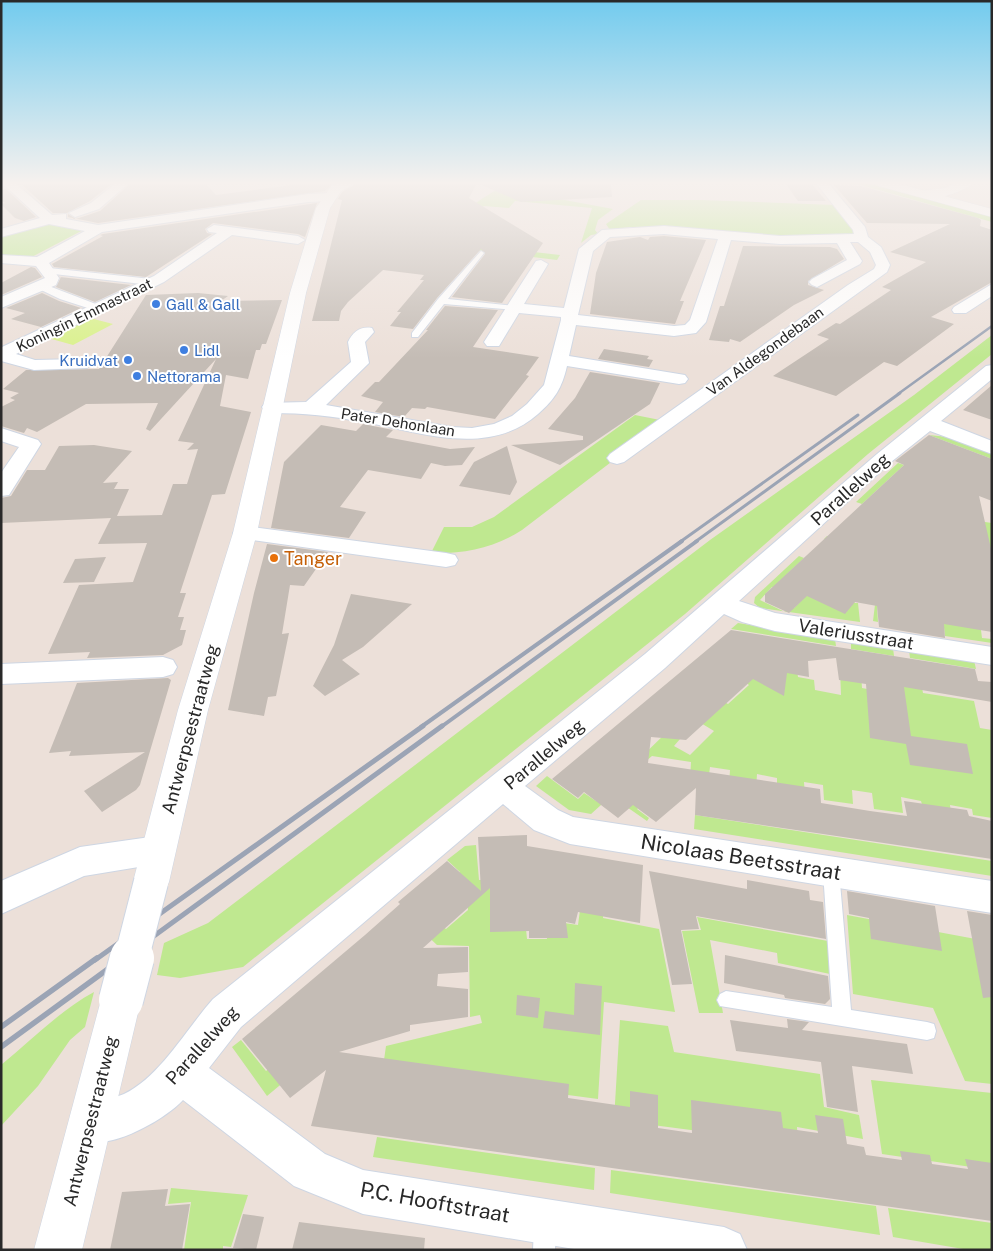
<svg xmlns="http://www.w3.org/2000/svg" width="993" height="1251" viewBox="0 0 993 1251" font-family="'Public Sans',sans-serif">
<rect width="100%" height="100%" fill="#ece0d9"/>
<!-- green -->
<path fill="#bfe890" fill-rule="evenodd" d="M829 183H868L992 217V222L861 185Z
M504 185 516 191 613 209 598 220 595 230 598 234 591 235 581 243 592 208 515 201 509 208 484 206 441 241 560 255 557 260 425 244 480 200Z
M641 200H701L834 205 857 235 803 239 666 228 630 227 610 230 606 224Z
M49 222 85 229 26 260 1 257V235Z
M992 335V354L868 454 685 614 243 967 180 978 157 975 164 943 208 923 710 540 914 395Z
M635 415 665 421 522 530C494 548 463 554 431 553L444 527H472L494 517Z
M929 435 948 437 992 454V459Z
M898 463 904 465 862 504 856 502Z
M985 522 992 523V560L981 630 982 638 992 639V643L945 636 943 619 877 606 878 622 873 621 877 588 870 586 854 603H858L860 622 760 608 754 603 755 597 799 556 804 558 786 575 846 549 824 539 827 536 849 546ZM772 587 801 601 794 608 790 607 785 612 760 600Z
M738 623 835 639 836 646 731 629Z
M851 641 893 648 894 656 851 649Z
M909 650 974 660 976 669 910 658Z
M840 668 861 672 862 688 889 693 887 676 921 682 923 693 974 701 980 728 992 730V818L973 815 972 809 950 805 951 813 923 808 921 801 901 797 903 813 874 809 872 793 852 790 853 804 824 800 823 785 804 782 805 796 777 792V778L757 774 756 790 729 786 730 770 710 767 708 783 690 780 691 762 652 756 634 771 645 802 637 809 649 818 647 821 611 796 591 814 569 810 536 786 547 776 578 799 584 793 596 801 668 731 680 739 674 746 690 755 714 731 686 714 717 698 728 704 749 685 741 679 797 670 798 677 814 680 815 690 841 695Z
M695 815 992 861V876L694 829Z
M476 845 479 880 521 878 527 939H547L542 882 564 923 578 925 583 888 605 892 603 918 659 929 675 1012 604 1002 598 1099 500 1086 380 1088 386 1046 482 1023 480 1015 470 1017 469 946 437 945 418 927 430 917 446 929 468 910 466 892 452 879 460 872 447 860 465 846Z
M847 915 981 940 992 949V1084L965 1081 933 1008 853 994Z
M697 917 828 941 830 974 778 963 777 953 710 940 723 1013H699L682 931 701 930Z
M94 992 85 1027 70 1040 38 1086 1 1126V1065C32 1040 59 1011 94 992Z
M620 1020 668 1026 674 1052 820 1074 824 1107 859 1115 863 1139 797 1127 798 1144 614 1120Z
M241 1040 266 1071 278 1061 291 1076 267 1096 232 1047Z
M871 1080 992 1093V1170L882 1154Z
M377 1137 595 1168 594 1190 373 1157Z
M611 1170 876 1206 880 1235 610 1193Z
M171 1188 248 1195 231 1247 223 1246V1250H184L191 1202 168 1204Z
M888 1208 992 1223V1250H969L893 1237Z"/>
<!-- pitch -->
<path fill="#d9f18a" d="M90 318 113 324 73 345 48 338Z"/>
<!-- building -->
<path fill="#c4bcb5" d="M20 183H113L90 201 67 213H53Z
M131 183H205L216 195 291 185 289 183H333L325 191 98 223 68 217V214L76 219 100 211Z
M358 183H611L612 197 521 202 477 183 469 198 543 243 502 303 452 297 485 254 481 249 437 298 413 329 390 326 401 312H397L424 280H420L424 275 383 270 348 302 341 311 339 321H312L342 200 338 199 342 192Z
M785 183H811L826 201H798Z
M834 185 861 186 978 218 981 220 980 226 992 230V282L931 317 954 324 897 366 884 362 836 396 773 376 829 339 817 335 836 323 840 324 891 290 882 287 926 262 890 252 950 224 867 223Z
M6 189 36 217 24 221 15 218 1 204 5 203 1 200V190Z
M317 203 305 237 298 234 213 223 205 229 207 233 212 234 146 277 54 267 52 264 103 236 100 235 103 234Z
M664 236 706 240 680 301H684L675 324 590 314 596 273 607 242 640 237 648 240 650 237Z
M743 246 830 247 837 249 844 259 808 281V285L824 290 794 305 740 342 730 339 729 342 709 340 720 306H724Z
M31 267 35 268 42 277 1 295V283Z
M61 277H60L131 285 95 302 56 287Z
M42 293 59 301 81 308 41 327 11 319 25 313 6 308Z
M198 293 228 296 221 301 282 300 266 344H262L260 350H256L248 379 226 375 220 406 251 412 225 494 212 495 180 593H186L178 617H184L180 630H186L182 645 163 655 87 658 90 652 48 654 79 585 133 582 147 543 98 544 111 518 1 523V498L11 496 27 470H45L59 446 94 445 132 451 103 483 118 482 114 489H129L117 516 162 515 173 484H187L198 449 187 450 194 443 178 441 216 359 150 431 146 429 158 403 86 404 37 432 27 428 24 433 1 426V407L15 400 10 398 19 393 3 389 26 370 99 369 146 295Z
M445 306 498 310 473 347 539 357 526 375 529 376 495 419 427 407 425 409 412 408 404 417 375 412 383 402 361 396 375 382H379L428 330H426Z
M604 349 649 356 647 359 653 360 649 367 598 359Z
M590 372 660 383 650 404 560 465 511 445 583 440V436L548 429 575 398Z
M992 385V420L963 410Z
M363 424 393 430 386 437 450 449 475 447 462 465 445 466 431 463 421 479 368 470 340 507 366 512 349 538 271 528 284 462 321 425 356 431Z
M929 435 992 459V501L979 496 992 553V632L944 624 945 638 879 627 877 606 855 602 845 614 807 596 789 613 765 602V594L904 465 895 461Z
M507 446 517 482 510 495 459 486 474 462Z
M267 544 328 552 304 586 290 585 282 634 289 633 276 696 268 697 264 716 228 710 254 593Z
M106 557 94 582 63 583 75 559Z
M351 594 412 604 363 647 342 660 360 674 325 696 313 686 334 645Z
M731 630 975 669 978 681 992 682V702L904 687 911 736 967 744 973 774 910 765 906 744 870 738 866 684 839 680 836 658 808 661 809 677 787 673 784 696 753 679 686 740 651 737 648 763 820 789 821 803 870 811 907 816 904 801 967 810 969 816 992 821V859L695 815 696 788 656 822 633 805 618 818 584 792 578 798 552 779Z
M168 678 171 680 140 785 136 790 102 812 84 791 145 752 69 756 71 751 49 753 77 683Z
M527 835V846L643 865 640 923 578 912 575 924 566 922 568 938H529V931L490 932V888L423 948 468 947V972L438 974 437 986 468 989V1017L410 1025V1031L339 1052 569 1084 568 1098 630 1107V1091L658 1095V1128L692 1133 691 1100 781 1112 783 1128 818 1133 815 1115 843 1119 847 1144 864 1147 866 1155 902 1160 900 1151 930 1155 932 1164 968 1169 965 1159 992 1163V1221L311 1126 326 1070 290 1098 242 1039 365 935 400 904 398 902 447 861 481 891 478 837Z
M649 871 747 889V880L809 891 810 900 823 902 826 939 696 916 699 929 681 930 692 984 672 985Z
M847 891 935 906 942 951 871 939 869 918 849 914Z
M967 911 992 915V997L983 998Z
M725 955 828 976 830 999 825 1004 785 998 784 995 724 983Z
M575 983 602 986 600 1035 543 1028 545 1011 574 1015Z
M517 995 540 998 538 1018 516 1015Z
M787 1019 809 1022 802 1030 907 1044 913 1074 852 1066 858 1112 827 1107 821 1062 736 1051 730 1020 788 1028Z
M168 1189 165 1206 190 1204 182 1250H110L122 1192Z
M243 1214 264 1217 256 1250 233 1248Z
M299 1222 425 1238 424 1250H292Z"/>
<g fill="none" stroke-linecap="round" stroke-linejoin="round">
<!-- service casing -->
<g stroke="#ced6e3" stroke-width="2">
<path id="service" d="M481 251 484 253 448 299 514 306H517V310L444 304 418 337H412V333L438 299Z
M831 864 837 866 839 871 851 1010 927 1022 934 1024 936 1031 934 1038 927 1040 720 1006 717 1000 720 994 726 991 832 1007 823 871 825 866Z
M545 1217 553 1220 556 1228 555 1250H533L534 1228 537 1220Z"/>
</g>
<!-- pedestrian casing -->
<g stroke="#ced6e3" stroke-width="2">
<path id="pedestrian" d="M49 268 151 279 156 282 151 285 45 273 44 271Z
M41 283 101 306 103 308 97 311 60 299 37 288V284Z"/>
</g>
<!-- minor casing -->
<g stroke="#ced6e3" stroke-width="2">
<path id="minor" d="M2 183H15L52 215 66 214V219L98 225 308 194 331 193 337 197 331 201 308 202 102 232 49 263 59 278 56 285 1 308V297L45 278 36 266 1 263V255L37 257 85 231 49 224 1 237V229L40 218Z
M116 183H129L99 209 75 217 69 213 91 203Z
M816 183H828L865 227 868 237 881 247 890 265 887 272 624 462 617 464 610 462 607 458 610 454 848 285 874 269 876 265 870 252 858 242H850L862 261 860 264 817 287 812 285 809 282 812 279 847 260 837 243 780 244 731 240 706 322 696 333 674 336 576 325 569 356 679 374 685 375 688 379 685 383 679 384 567 366C562 388 555 399 538 414 488 458 420 432 363 422 333 416 303 413 272 413L265 411 262 407 265 403 306 402 351 362 348 342C353 332 360 326 372 328L374 332 365 342 369 363 326 405 452 427 472 428 494 424 512 416 527 404 544 385 561 320V317L519 313 499 346H487L484 342 536 261 541 260 548 264 524 304 564 308 579 249 602 230 664 226 780 236 854 234 853 230ZM664 234 718 239 690 320 685 325 674 326 578 315 593 251 610 237Z
M214 225 298 236 305 240 298 244 232 235 164 282 16 354 35 360 81 359 87 360 90 364 87 368 34 370 1 361 2 347 154 276 217 233 209 232 207 229Z
M992 284V296L966 313H954L952 310 954 307Z
M992 365V379L941 421 992 441V454L930 431 891 462 739 601 775 613 992 647V665L775 631 742 622 724 614 665 668 525 786 558 810 573 817 992 881V913L570 844 534 830 503 804 241 1027 209 1068 325 1154 363 1170 724 1227 740 1234 747 1250H580L363 1214 294 1186 183 1100C165 1119 118 1146 90 1142 86 1141 80 1138 76 1136L70 1121 76 1106C92 1099 110 1100 124 1094 160 1077 187 1028 213 999L645 654 877 454 986 366Z
M1 428 38 440 41 444 9 495 1 496V473L19 447 1 441Z
M245 526 446 553 455 555 458 560 455 565 446 567 237 538 233 533 237 528Z
M163 657 173 660 177 667 173 674 163 677 1 684V664Z
M157 836 169 840 174 850 169 860 157 864 84 876 1 914V881L80 847Z"/>
</g>
<!-- tertiary casing -->
<g stroke="#ced6e3" stroke-width="1">
<path id="tertiary" d="M339 183H356L341 191 330 208 306 293 257 533 208 710 169 882 164 893 151 898 138 893 133 882 178 710 233 533 290 293 316 208 332 185Z
M957 183H973C965 192 928 204 919 194L920 191 945 188Z
M121 980 135 986 141 1000 82 1250H34L101 1000 107 986Z"/>
</g>
<!-- secondary casing -->
<g stroke="#ced6e3" stroke-width="1">
<path id="secondary" d="M877 183H896L992 209V217L879 186Z"/>
</g>
<!-- service -->
<use href="#service" fill="#fff" fill-rule="evenodd"/>
<!-- pedestrian -->
<use href="#pedestrian" fill="#fff" fill-rule="evenodd"/>
<!-- minor -->
<use href="#minor" fill="#fff" fill-rule="evenodd"/>
<!-- tertiary -->
<use href="#tertiary" fill="#fff" fill-rule="evenodd"/>
<!-- secondary -->
<use href="#secondary" fill="#fff" fill-rule="evenodd"/>
<!-- rail-far4 -->
<path stroke="#9ba4b5" stroke-width="2.5" d="M898 394 992 326"/>
<!-- rail-far3 -->
<path stroke="#9ba4b5" stroke-width="3" d="M680 542 858 415
M695 542 900 393"/>
<!-- rail-far2 -->
<path stroke="#9ba4b5" stroke-width="4" d="M421 727 682 541
M441 727 697 541"/>
<!-- rail-far1 -->
<path stroke="#9ba4b5" stroke-width="5" d="M95 960 423 726
M121 960 442 726"/>
<!-- rail -->
<path stroke="#9ba4b5" stroke-width="5.5" d="M1 1027 97 958
M1 1047 123 958"/>
<!-- tertiary-bridge-far1 casing -->
<g stroke="#ced6e3" stroke-width="36" stroke-linecap="butt">
<path id="tertiary-bridge-far1" d="M131 960 151 882"/>
</g>
<!-- tertiary-bridge casing -->
<g stroke="#ced6e3" stroke-width="46" stroke-linecap="butt">
<path id="tertiary-bridge" d="M121 1000 132 958"/>
</g>
<!-- tertiary-bridge-far1 -->
<use href="#tertiary-bridge-far1" stroke="#fff" stroke-width="34"/>
<!-- tertiary-bridge -->
<use href="#tertiary-bridge" stroke="#fff" stroke-width="44"/>
</g>
<!-- sky -->
<linearGradient id="sky" x2="0" y2="1"><stop stop-color="#72cbee"/><stop offset="0.51" stop-color="#f6f1ee"/><stop offset="1" stop-color="#f6f1ee" stop-opacity="0"/></linearGradient>
<rect width="993" height="358" fill="url(#sky)"/>
<!-- markers -->
<g fill="#3f7fe0" stroke="#fff" stroke-width="2">
<circle cx="156" cy="304" r="5"/>
<circle cx="184" cy="350" r="5"/>
<circle cx="128" cy="360" r="5"/>
<circle cx="137" cy="376" r="5"/>
</g>
<circle fill="#e8710a" stroke="#fff" stroke-width="2" cx="274" cy="558" r="5"/>
<g text-anchor="middle" dominant-baseline="central" stroke-width="4" stroke-linejoin="round" paint-order="stroke">
<!-- far-shop labels -->
<g font-size="15" fill="#366cbe" stroke="#fff" text-anchor="start">
<text x="166" y="304">Gall &amp; Gall</text>
<text x="194" y="350">Lidl</text>
<text x="118" y="360" text-anchor="end">Kruidvat</text>
<text x="147" y="376">Nettorama</text>
</g>
<!-- far-street labels -->
<g font-size="15" fill="#292929" stroke="#fff">
<text transform="translate(84 315) rotate(-26)">Koningin Emmastraat</text>
<text transform="translate(765 351) rotate(-36)">Van Aldegondebaan</text>
<text transform="translate(398 422) rotate(9)">Pater Dehonlaan</text>
</g>
<!-- street labels -->
<g font-size="18" fill="#292929" stroke="#fff">
<text transform="translate(850 489) rotate(-42)">Parallelweg</text>
<text transform="translate(856 634) rotate(9)">Valeriusstraat</text>
<text transform="translate(190 729) rotate(-75)">Antwerpsestraatweg</text>
<text transform="translate(544 754) rotate(-40)">Parallelweg</text>
<text transform="translate(202 1045) rotate(-48)">Parallelweg</text>
<text transform="translate(90 1121) rotate(-76)">Antwerpsestraatweg</text>
</g>
<!-- food labels -->
<g font-size="18" fill="#c56008" stroke="#fff" text-anchor="start">
<text x="284" y="558">Tanger</text>
</g>
<!-- near-street labels -->
<g font-size="21" fill="#292929" stroke="#fff">
<text transform="translate(741 857) rotate(9)">Nicolaas Beetsstraat</text>
<text transform="translate(435 1202) rotate(10)">P.C. Hooftstraat</text>
</g>
</g>
<!-- border -->
<rect width="993" height="1251" fill="none" stroke="#292929" stroke-width="5"/>
</svg>
